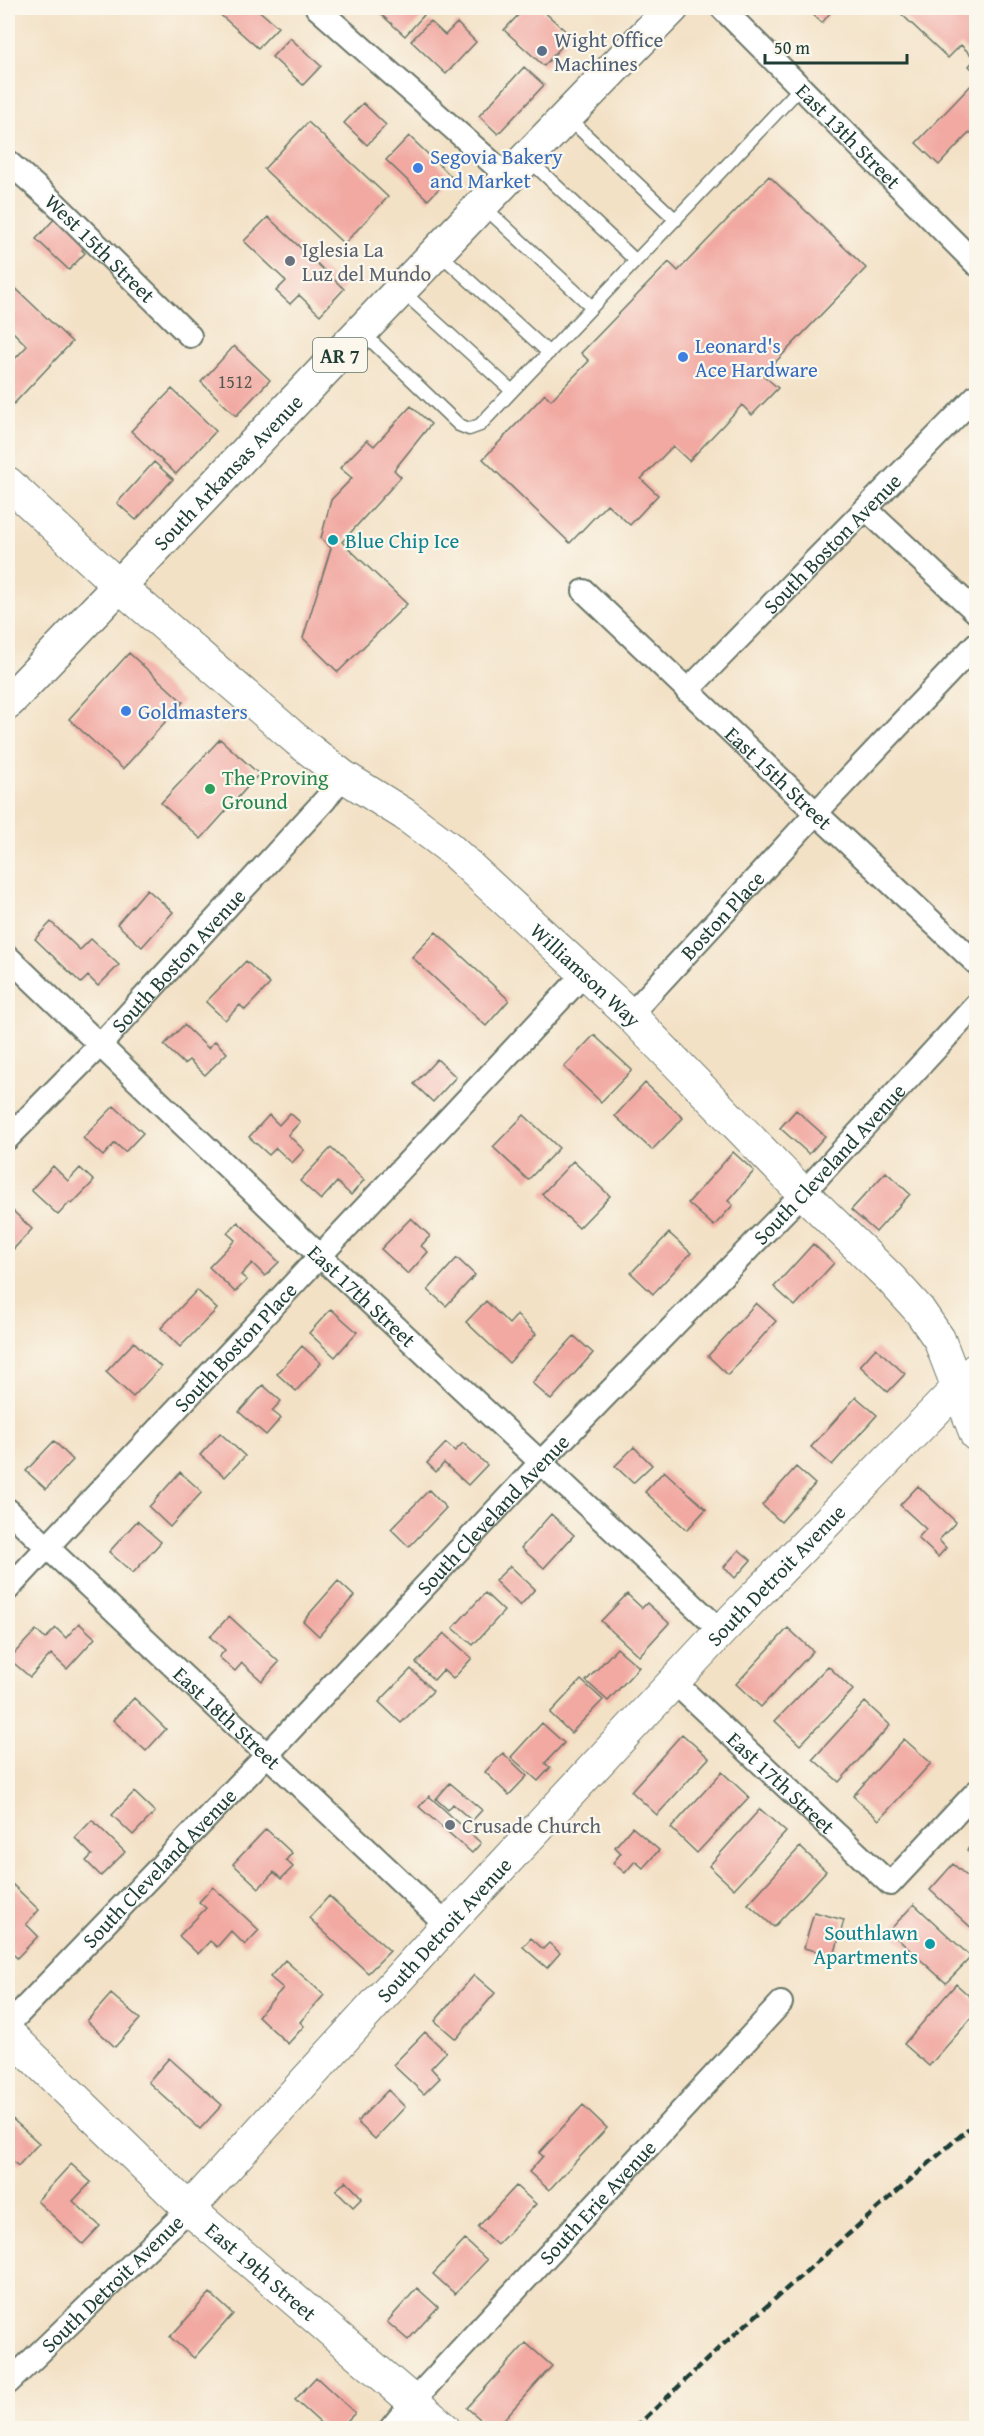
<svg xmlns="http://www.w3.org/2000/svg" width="984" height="2436" viewBox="0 0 984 2436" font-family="'Gentium Book Plus',serif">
<rect width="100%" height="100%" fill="#fbf7ec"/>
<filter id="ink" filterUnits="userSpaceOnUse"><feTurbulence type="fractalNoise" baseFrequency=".0167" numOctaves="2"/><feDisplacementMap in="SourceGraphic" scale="12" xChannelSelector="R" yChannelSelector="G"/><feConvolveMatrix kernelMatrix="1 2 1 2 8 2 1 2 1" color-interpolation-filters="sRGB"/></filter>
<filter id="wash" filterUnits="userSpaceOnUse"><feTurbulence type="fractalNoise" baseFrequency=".008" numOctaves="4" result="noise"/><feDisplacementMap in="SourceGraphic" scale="24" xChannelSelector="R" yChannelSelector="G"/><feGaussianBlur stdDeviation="1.35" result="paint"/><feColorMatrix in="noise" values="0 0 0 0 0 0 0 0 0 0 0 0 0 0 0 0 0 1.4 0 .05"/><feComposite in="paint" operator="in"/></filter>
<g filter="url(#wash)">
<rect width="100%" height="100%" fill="#f3e1c6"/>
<g id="blocks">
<!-- building -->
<path fill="#f1a9a2" d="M217 8H256L278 27 258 48 215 10Z
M374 8H416L424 15 405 36Z
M525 8H540L571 36 544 66 504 30Z
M806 8H834L822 23Z
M895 8H976V73L969 66 975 59 961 45 948 58Z
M430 21 445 35 457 23 476 42 446 74 411 41Z
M290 38 321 66 303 85 272 57Z
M524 67 544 85 498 134 479 116Z
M976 80V133H969L939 165 916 143Z
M363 103 386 125 367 145 344 123Z
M308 122 388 197 344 244 264 169Z
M409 136 451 176 428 200 386 160Z
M769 176 866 268 763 375 778 388 752 415 742 405 689 461 673 446 641 479 658 495 630 525 607 504 570 543 483 459 545 394 551 400 589 361 581 353 669 262 678 271Z
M67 205 98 234 82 250 85 253 69 270 36 239Z
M268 217 344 289 320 315 299 295 290 304 276 291 286 281 244 241Z
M8 281 72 342 8 410V366L27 346 8 327Z
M234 346 270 380 236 416 201 382Z
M172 389 216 431 176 474 131 431Z
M411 406 431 424 394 470 401 477 342 542 407 604 338 672 303 638 331 548 321 538 331 500 352 478 340 468 367 440 374 446Z
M154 462 173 479 136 520 117 503Z
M129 653 183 702 123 769 69 719Z
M220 739 259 774 201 839 161 803Z
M147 889 173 912 142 947 117 924Z
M51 922 80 950 91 939 119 965 98 986 88 976 81 983 35 939Z
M436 932 509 1000 486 1026 412 957Z
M246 961 270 984 245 1010 240 1005 225 1020 206 1002Z
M184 1025 208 1048 215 1041 227 1053 205 1075 189 1060 184 1064 164 1045Z
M594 1035 632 1070 601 1102 564 1067Z
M437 1059 456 1077 433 1102 414 1084Z
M645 1083 683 1118 652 1150 615 1116Z
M114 1106 143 1133 125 1152 115 1143 103 1156 83 1138Z
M796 1110 825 1136 809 1154 780 1128Z
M290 1113 300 1122 288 1135 304 1150 292 1163 276 1148 269 1155 249 1137 269 1115 279 1125Z
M524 1115 559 1148 528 1180 493 1147Z
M331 1148 364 1180 351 1195 337 1182 321 1200 300 1181Z
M733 1152 754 1171 728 1201 733 1205 714 1226 688 1203Z
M573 1161 610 1196 579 1228 542 1194Z
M53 1166 68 1181 80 1168 94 1181 72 1204 70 1202 58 1215 31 1190Z
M886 1172 910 1194 876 1232 851 1210Z
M12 1210 32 1229 8 1255V1215Z
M411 1218 430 1236 421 1246 428 1252 408 1274 381 1249Z
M238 1222 279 1262 265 1276 252 1263 241 1275 247 1280 235 1292 209 1267 235 1240 227 1233Z
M669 1233 691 1253 653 1294 631 1273Z
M813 1244 834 1263 795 1306 774 1287Z
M457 1258 475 1275 446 1306 428 1290Z
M197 1290 217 1309 180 1347 161 1328Z
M486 1301 509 1324 517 1315 536 1334 509 1363 466 1322Z
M756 1303 776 1321 728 1375 708 1356Z
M331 1309 357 1332 335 1357 309 1333Z
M574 1336 593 1353 551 1400 532 1383Z
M134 1342 161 1367 133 1397 106 1372Z
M302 1346 321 1363 296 1391 277 1374Z
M876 1348 905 1374 888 1392 860 1366Z
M263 1385 281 1401 272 1411 281 1418 266 1435 239 1412Z
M856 1397 877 1415 832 1465 811 1447Z
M220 1433 245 1456 225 1477 200 1455Z
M54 1441 73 1460 46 1489 26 1471Z
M446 1443 455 1451 463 1443 487 1465 468 1485 444 1463 436 1472 427 1463Z
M634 1447 652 1465 633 1483 615 1466Z
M796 1467 815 1484 781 1522 762 1505Z
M664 1471 706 1509 687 1530 645 1492Z
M180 1472 202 1492 170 1527 149 1507Z
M918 1486 956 1522 939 1540 946 1548 938 1557 918 1538 926 1529 900 1505Z
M429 1490 446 1508 409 1547 391 1529Z
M551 1514 574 1535 544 1568 521 1548Z
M137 1521 161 1542 133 1573 109 1552Z
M739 1550 751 1560 735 1578 724 1567Z
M510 1566 535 1589 520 1606 495 1581Z
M338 1581 354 1596 319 1636 303 1621Z
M485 1593 504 1611 473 1645 453 1628Z
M627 1594 642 1608 647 1603 669 1623 639 1656 601 1621Z
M229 1616 279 1662 262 1681 242 1663 235 1671 219 1657 225 1650 210 1637Z
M79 1623 95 1638 67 1669 51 1654 30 1677 9 1659 36 1630 45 1639 56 1628 66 1638Z
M788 1628 813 1651 761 1707 736 1684Z
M444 1633 472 1658 453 1679 443 1670 434 1680 416 1663Z
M617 1648 639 1667 608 1701 586 1681Z
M828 1666 853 1690 800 1745 775 1721Z
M411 1669 433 1691 401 1723 379 1702Z
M581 1680 603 1700 571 1733 550 1713Z
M134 1698 166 1729 146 1751 113 1720Z
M865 1702 890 1725 839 1782 813 1759Z
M542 1723 564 1743 545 1763 550 1768 538 1781 511 1757Z
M682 1734 709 1758 657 1815 631 1791Z
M904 1739 931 1763 879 1820 853 1796Z
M503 1753 527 1776 509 1795 485 1772Z
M722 1772 749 1797 697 1853 671 1828Z
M450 1783 482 1810 472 1821 453 1804 448 1810 436 1799Z
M134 1792 155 1812 133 1835 112 1815Z
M429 1796 481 1843 472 1853 419 1807Z
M760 1809 786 1832 734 1889 709 1866Z
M92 1820 125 1852 101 1876 86 1861 92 1855 75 1838Z
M632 1827 659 1850 643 1868 635 1861 625 1873 613 1863 621 1853 615 1847Z
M266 1829 292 1853 286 1860 293 1867 281 1879 274 1872 259 1888 233 1864Z
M976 1840V1859L967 1850Z
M800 1847 826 1871 774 1927 748 1904Z
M953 1864 976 1884V1932L930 1890Z
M12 1884 39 1910 26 1924 38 1936 17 1958 8 1949V1889Z
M213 1887 259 1930 245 1945 231 1931 217 1947 210 1941 198 1954 179 1936 206 1908 199 1902Z
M329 1896 390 1951 368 1973 309 1918Z
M914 1904 971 1957 946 1983 889 1931Z
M814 1912 844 1920 834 1956 804 1948Z
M531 1938 543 1949 549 1943 560 1953 547 1968 523 1947Z
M285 1960 324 1995 300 2022 304 2026 288 2044 258 2016 283 1988 270 1977Z
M474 1975 495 1993 456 2039 435 2021Z
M956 1984 976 2002V2013L929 2066 904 2044Z
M111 1994 140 2019 115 2047 87 2021Z
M425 2032 446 2052 431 2068 440 2078 424 2094 393 2065Z
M169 2058 222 2105 200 2129 148 2082Z
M388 2090 405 2107 375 2139 357 2122Z
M583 2105 607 2128 549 2190 529 2172 543 2156 539 2153Z
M8 2115 39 2143 18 2166 8 2157Z
M71 2164 91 2182 73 2201 100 2226 83 2244 37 2201Z
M346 2181 362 2198 353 2207 336 2190Z
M516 2186 536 2204 497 2245 478 2227Z
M465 2240 487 2260 455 2294 433 2274Z
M417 2288 438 2307 408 2340 387 2322Z
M210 2293 233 2314 194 2358 170 2337Z
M526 2343 552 2366 496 2428H491L467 2408Z
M316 2377 355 2413 340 2428H326L295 2400Z"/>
</g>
</g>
<g filter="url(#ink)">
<use href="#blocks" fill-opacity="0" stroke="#697667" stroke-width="1.5"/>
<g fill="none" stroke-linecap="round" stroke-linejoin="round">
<!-- lane casing -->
<g stroke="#697667" stroke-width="15">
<path id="lane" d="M568 118 676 220
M527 158 636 261
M483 206 592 307
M438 252 549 353
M402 291 512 391
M362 332 459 425 469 429 480 425 801 87"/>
</g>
<!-- street casing -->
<g stroke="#697667" stroke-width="26">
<g id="street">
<path d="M317 8 507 176"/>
<path id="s1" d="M722 8 976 264"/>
<path id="s2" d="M8 162 56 204 190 336"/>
<path d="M866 509 976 612"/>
<path id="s3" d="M584 591 816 813 976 963"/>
<path id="s4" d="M687 691 976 396"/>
<path id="s5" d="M8 957 319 1255 721 1631"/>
<path id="s6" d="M630 1015 816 813 976 644"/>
<path id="s7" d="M8 1138 100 1045 325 800 343 776"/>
<path id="s8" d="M8 1510 447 1925"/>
<path id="s9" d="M8 1589 585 973"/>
<path id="s10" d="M674 1682 890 1884 976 1792"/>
<path id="s11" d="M8 2025 267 1755 541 1462 803 1193 976 1005"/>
<path id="s12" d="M8 2383 189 2209"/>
<path id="s13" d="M391 2428 414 2400 781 2003"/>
</g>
</g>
<!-- secondary casing -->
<g stroke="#697667" stroke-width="34">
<g id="secondary">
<path id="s14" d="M8 483 119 586 297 740 343 776 404 814 448 847 630 1015 803 1193 891 1279 919 1310 939 1339 976 1435"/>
<path id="s15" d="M8 2033 189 2209 444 2428"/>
<path id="s16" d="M189 2209 447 1925 721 1631 976 1369"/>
</g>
</g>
<!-- highway casing -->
<g stroke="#697667" stroke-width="36">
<g id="highway">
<path id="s17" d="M8 702C230 471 448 237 672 8"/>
</g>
</g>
<!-- lane -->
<use href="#lane" stroke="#fff" stroke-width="12"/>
<!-- street -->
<use href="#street" stroke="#fff" stroke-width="22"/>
<!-- secondary -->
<use href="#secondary" stroke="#fff" stroke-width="32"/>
<!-- highway -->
<use href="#highway" stroke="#fff" stroke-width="33"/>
<!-- rail -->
<path stroke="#1f3d34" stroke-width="4.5" stroke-dasharray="9 4.5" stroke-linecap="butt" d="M635 2428 718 2349 976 2122"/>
</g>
</g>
<!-- markers -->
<circle fill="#5c6f8a" stroke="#fbf7ec" stroke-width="2" cx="542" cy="51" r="6"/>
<g fill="#3f7fe0" stroke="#fbf7ec" stroke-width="2">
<circle cx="418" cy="168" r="6"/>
<circle cx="683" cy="357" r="6"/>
<circle cx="126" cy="711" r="6"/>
</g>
<g fill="#6b7280" stroke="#fbf7ec" stroke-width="2">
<circle cx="290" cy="261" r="6"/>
<circle cx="450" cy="1825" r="6"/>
</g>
<g fill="#0f9aa8" stroke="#fbf7ec" stroke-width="2">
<circle cx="333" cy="540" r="6"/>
<circle cx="930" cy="1944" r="6"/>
</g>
<circle fill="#2e9e5b" stroke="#fbf7ec" stroke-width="2" cx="210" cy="789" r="6"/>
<g text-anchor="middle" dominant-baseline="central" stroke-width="4.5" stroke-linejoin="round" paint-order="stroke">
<!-- number labels -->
<g font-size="18" fill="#545850">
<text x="235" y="381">1512</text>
</g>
<!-- shield labels -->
<rect fill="#fbf7ec" stroke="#61756b" stroke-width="1.5" x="313" y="338" width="54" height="34" rx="4.5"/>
<g font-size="20" font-weight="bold" fill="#1f3d34">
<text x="340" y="355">AR 7</text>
</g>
<!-- service labels -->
<g font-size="21" fill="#4e5e75" stroke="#fbf7ec" text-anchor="start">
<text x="554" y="39">Wight Office<tspan x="554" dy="24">Machines</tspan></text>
</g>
<!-- street labels -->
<g font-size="21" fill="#1f3d34" stroke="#fbf7ec">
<text stroke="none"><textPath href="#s1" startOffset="180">East 13th Street</textPath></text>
<text stroke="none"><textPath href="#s2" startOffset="126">West 15th Street</textPath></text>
<text stroke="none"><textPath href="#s17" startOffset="318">South Arkansas Avenue</textPath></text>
<text stroke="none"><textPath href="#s4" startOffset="207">South Boston Avenue</textPath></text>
<text stroke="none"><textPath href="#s3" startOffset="270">East 15th Street</textPath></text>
<text stroke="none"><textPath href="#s6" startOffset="136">Boston Place</textPath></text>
<text stroke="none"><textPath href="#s7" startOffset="246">South Boston Avenue</textPath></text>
<text stroke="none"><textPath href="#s14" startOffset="760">Williamson Way</textPath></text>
<text stroke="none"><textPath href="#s11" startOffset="1190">South Cleveland Avenue</textPath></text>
<text stroke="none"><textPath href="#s5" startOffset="490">East 17th Street</textPath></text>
<text stroke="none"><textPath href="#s9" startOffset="332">South Boston Place</textPath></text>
<text stroke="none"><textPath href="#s11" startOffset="704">South Cleveland Avenue</textPath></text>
<text stroke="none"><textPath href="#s16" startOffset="864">South Detroit Avenue</textPath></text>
<text stroke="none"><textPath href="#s8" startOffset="302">East 18th Street</textPath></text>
<text stroke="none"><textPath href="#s10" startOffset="147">East 17th Street</textPath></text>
<text stroke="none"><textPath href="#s11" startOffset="218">South Cleveland Avenue</textPath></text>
<text stroke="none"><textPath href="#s16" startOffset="378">South Detroit Avenue</textPath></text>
<text stroke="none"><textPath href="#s13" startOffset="306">South Erie Avenue</textPath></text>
<text stroke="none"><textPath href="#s15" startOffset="348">East 19th Street</textPath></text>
<text stroke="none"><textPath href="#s12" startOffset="144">South Detroit Avenue</textPath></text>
</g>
<!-- shop labels -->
<g font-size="21" fill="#366cbe" stroke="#fbf7ec" text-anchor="start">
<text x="430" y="156">Segovia Bakery<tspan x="430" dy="24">and Market</tspan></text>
<text x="695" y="345">Leonard's<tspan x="695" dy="24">Ace Hardware</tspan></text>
<text x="138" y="711">Goldmasters</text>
</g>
<!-- worship labels -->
<g font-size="21" fill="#5b616d" stroke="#fbf7ec" text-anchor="start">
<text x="302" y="249">Iglesia La<tspan x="302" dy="24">Luz del Mundo</tspan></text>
<text x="462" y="1825">Crusade Church</text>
</g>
<!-- culture labels -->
<g font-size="21" fill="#0d838f" stroke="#fbf7ec" text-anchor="start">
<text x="345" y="540">Blue Chip Ice</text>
<text x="918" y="1932" text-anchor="end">Southlawn<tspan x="918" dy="24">Apartments</tspan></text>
</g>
<!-- leisure labels -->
<g font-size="21" fill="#27864d" stroke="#fbf7ec" text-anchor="start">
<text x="222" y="777">The Proving<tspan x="222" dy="24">Ground</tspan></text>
</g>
</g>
<!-- margin -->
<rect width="984" height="2436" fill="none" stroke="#fbf7ec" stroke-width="30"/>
<!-- scale -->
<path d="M765 54v9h142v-9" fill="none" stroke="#1f3d34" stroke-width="3"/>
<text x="774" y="54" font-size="18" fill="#1f3d34" stroke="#fbf7ec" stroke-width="4.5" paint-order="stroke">50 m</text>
</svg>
